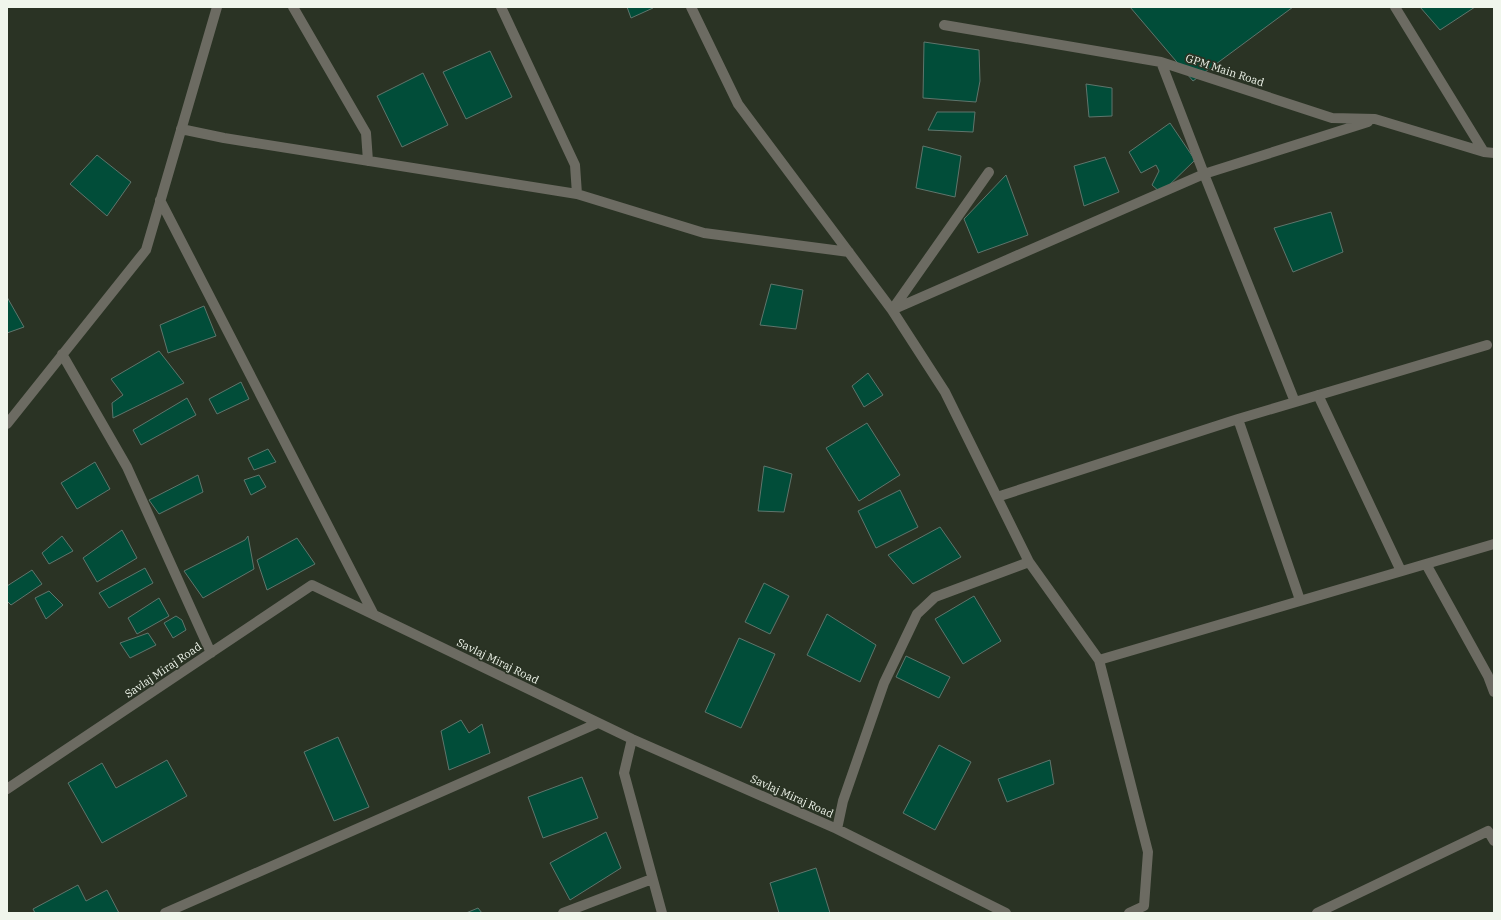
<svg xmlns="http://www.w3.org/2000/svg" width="1501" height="920" viewBox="0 0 1501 920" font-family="'IBM Plex Serif',serif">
<rect width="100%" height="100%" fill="#2a3324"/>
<!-- building -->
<path fill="#014d39" stroke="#5f756c" d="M627 7H653V8L631 18Z
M1130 7H1293L1193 81Z
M1420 7H1475L1440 30Z
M924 42 979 50 980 81 976 102 923 98Z
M490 51 512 97 466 119 443 72Z
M423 73 448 125 402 147 377 96Z
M1086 84 1112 88V116L1089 117Z
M937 112H975L973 132 928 130Z
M1170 123 1195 160 1161 193 1152 185 1159 171 1156 165 1141 173 1129 152Z
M923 146 961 156 955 197 916 188Z
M97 155 131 182 107 216 70 184Z
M1105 157 1119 192 1084 206 1074 166Z
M1006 175 1028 235 978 253 964 219Z
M1331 212 1343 252 1293 272 1274 228Z
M771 284 803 290 796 329 760 325Z
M7 297 24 327 7 333Z
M204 306 216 336 168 353 160 325Z
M159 351 184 383 113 418 112 403 123 395 111 379Z
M868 373 883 395 864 407 852 386Z
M241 382 249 399 217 414 209 399Z
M187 398 196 415 141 445 133 430Z
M867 423 900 475 859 501 826 448Z
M268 449 276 462 254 470 248 458Z
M95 462 110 489 77 509 61 483Z
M764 466 792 474 784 512 758 511Z
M198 475 203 492 159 514 149 500Z
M259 475 266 487 251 495 244 480Z
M900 490 918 527 876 548 858 511Z
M940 527 961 557 913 584 888 555Z
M122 530 137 558 97 582 83 558Z
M62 536 73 551 49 564 42 553Z
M248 536 254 569 203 598 184 571 245 540Z
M297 538 315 564 267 590 257 560Z
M145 568 153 583 109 608 99 593Z
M32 570 42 584 11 605 7 601V586Z
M764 583 789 596 770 634 745 622Z
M49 591 63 605 46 619 35 598Z
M974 596 1001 641 963 664 935 619Z
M159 598 169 616 137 634 128 618Z
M827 614 876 645 860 682 807 655Z
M176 616 182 620 186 630 173 638 164 623Z
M148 633 156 645 130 658 120 643Z
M739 638 775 654 741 728 705 712Z
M906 656 950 677 939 698 896 677Z
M461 720 469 733 482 724 490 753 449 770 441 731Z
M338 737 369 807 334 821 304 752Z
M939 745 971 762 935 830 903 813Z
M167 760 187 796 102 843 68 783 102 763 116 788Z
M1050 760 1054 784 1007 802 998 779Z
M582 777 598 818 543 838 528 797Z
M606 832 621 868 570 900 550 863Z
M816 868 830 913H779L770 883Z
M78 885 86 901 107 890 119 913H35L33 909Z
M478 908 482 913H466Z"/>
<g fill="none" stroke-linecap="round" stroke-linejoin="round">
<!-- street -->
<path stroke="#6c6b62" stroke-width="10" d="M293 7 366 133 368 161
M501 7 575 165 577 194
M691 7 738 104 892 310 945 392 1029 562 1099 660 1148 852 1144 906 1129 913
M1395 7 1484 152
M944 25 1161 62 1332 118 1375 119 1484 152 1494 153
M1161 62 1204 174 1295 402
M181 129 224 138 577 194 704 233 849 252
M160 200 374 615
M892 310 1204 174 1368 122
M892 310 989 172
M62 354 127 467 211 653
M1318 395 1401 571
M1238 419 1300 600
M7 424 146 250 217 7
M997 497 1238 419 1487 345
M1426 564 1488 676 1494 692
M1099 660 1494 544
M632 739 624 773 662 913
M7 789 312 585 632 739 837 829 1006 913
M837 829 843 801 884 683 917 614 935 597 1029 562
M165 913 598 723
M563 913 652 879
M1317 913 1488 831 1494 841"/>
</g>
<g text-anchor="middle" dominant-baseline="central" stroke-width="3.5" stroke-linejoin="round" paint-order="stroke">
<!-- street labels -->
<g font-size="11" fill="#f0f6ec" stroke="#2a3324">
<text transform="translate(1225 70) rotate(18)">GPM Main Road</text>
<text transform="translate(498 661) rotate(26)">Savlaj Miraj Road</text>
<text transform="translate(163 670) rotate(-34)">Savlaj Miraj Road</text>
<text transform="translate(792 796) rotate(24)">Savlaj Miraj Road</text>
</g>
</g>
<!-- border -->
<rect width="1501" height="920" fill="none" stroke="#f0f6ec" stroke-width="16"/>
</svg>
